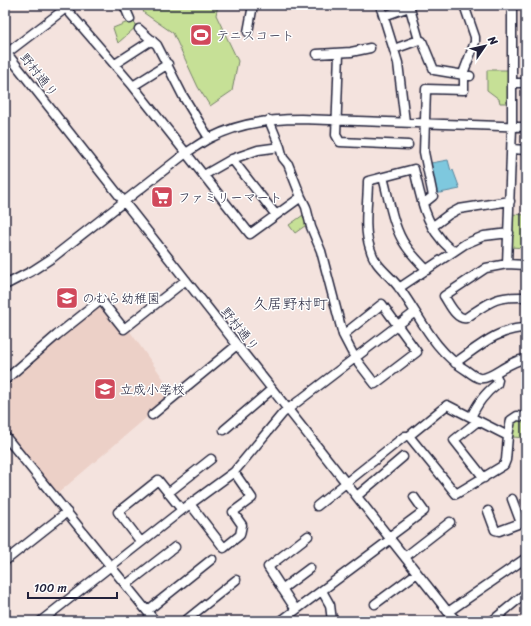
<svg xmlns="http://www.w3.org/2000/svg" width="531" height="626" viewBox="0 0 531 626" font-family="Sriracha,'Klee One',sans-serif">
<rect width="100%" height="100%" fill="#f4e3de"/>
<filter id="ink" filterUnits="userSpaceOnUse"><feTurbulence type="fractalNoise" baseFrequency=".025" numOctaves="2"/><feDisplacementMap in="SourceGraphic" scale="8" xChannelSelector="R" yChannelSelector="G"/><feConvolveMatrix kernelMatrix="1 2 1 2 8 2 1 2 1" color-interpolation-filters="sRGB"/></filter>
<g filter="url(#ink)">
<!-- built -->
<path fill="#ecd0c7" d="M98 306H101L123 334 129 330 174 394 56 495 55 491 5 431V385L51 344Z"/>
<!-- green -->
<path fill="#c6e096" stroke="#748168" d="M141 5H218L216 15 238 61 232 91 210 106 198 87 173 33 144 13Z
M133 20 137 26 118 43 113 28Z
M487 70H507L509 72V103H500L499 99 487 90Z
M306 213 309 223 295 233 289 225Z
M512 214 526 215V248L510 247Z
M517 420H525L526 438 512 437V424Z"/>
<!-- water -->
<path fill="#7ec8de" stroke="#59869d" d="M448 160 451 171 453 170 460 189 435 194 430 169H432L431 163Z"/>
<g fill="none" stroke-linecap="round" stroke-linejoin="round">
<!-- minor casing -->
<g stroke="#22223b" stroke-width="11">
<path id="minor" d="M63 5 133 86 250 234 301 197
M124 5 130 19
M380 5 398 63 405 122
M409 5 419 40 422 41 434 70 470 76
M384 16 409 7
M139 29 157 45 183 96 209 138
M248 32 253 5
M394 49 419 40
M5 51 448 612 457 621
M7 53 62 11 64 5
M339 53 336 135 340 142 408 145
M317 54 351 52 370 48
M115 64 152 40
M512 83H526
M133 86 168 64
M269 120 280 147 283 158 288 164 301 197 306 207 311 227 321 251 343 335
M512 149 526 150
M232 159 276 215
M204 175 232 159 258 150 280 147
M383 177C389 199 393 228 406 246 412 255 419 262 427 270
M423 204 433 196 424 152 426 89 464 90V71L475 42V37L464 5
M432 227 448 215 459 209 510 201
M453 251C448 247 443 243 440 238 424 219 420 193 414 169L368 181C368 203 363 227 370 248 375 268 389 273 400 289 421 318 434 351 466 370 470 373 475 377 479 378 491 381 508 360 526 359
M507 264 512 127V5
M526 265 507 264 486 268 444 296C449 303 456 320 466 318 491 301 495 296 526 297
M5 285 32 271 52 258 186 153C194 148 202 142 210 138 239 123 269 119 301 119L526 127
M399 288 465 244 484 236 509 233
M382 304 417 352 375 384 355 358 343 335Z
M455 363C477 348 498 328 526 328
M5 380 57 335 101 300 124 329 186 280
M447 405 508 436 506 460 504 465 456 494 409 436Z
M152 415 237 345
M471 417C478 403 484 394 497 384L498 380 495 374
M478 421 454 440 484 478
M224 430 272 389
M5 436 155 621
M508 436 511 420 517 416 526 417
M168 493 211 459
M357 496 403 457
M512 499 521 523
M190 504 224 548 240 535 242 525 233 512 252 498 234 472
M317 506 405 436H409
M488 511 495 530 499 531 526 521
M389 537 424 511 414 497
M141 542 118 512 158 480 182 510
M405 557 450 522
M5 561 67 512
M126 585 175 547
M282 589 310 568
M322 591 330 605 332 621
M375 604 417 573
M296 610 268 567 308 536
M147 611 212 559
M448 612 526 558
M41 621 182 510 234 472 283 413 415 312
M185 621 236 580
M281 621 391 539
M492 621 526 593"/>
</g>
<!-- minor -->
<use href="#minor" stroke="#fff" stroke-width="8"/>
</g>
</g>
<!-- icons -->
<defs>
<g id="stadium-square" transform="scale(1.15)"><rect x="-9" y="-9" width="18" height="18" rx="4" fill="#d1495b" stroke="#fff"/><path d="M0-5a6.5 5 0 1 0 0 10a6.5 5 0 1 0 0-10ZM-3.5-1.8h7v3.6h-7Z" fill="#fff"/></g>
<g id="supermarket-square" transform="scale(1.15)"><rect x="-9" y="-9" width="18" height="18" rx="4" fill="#d1495b" stroke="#fff"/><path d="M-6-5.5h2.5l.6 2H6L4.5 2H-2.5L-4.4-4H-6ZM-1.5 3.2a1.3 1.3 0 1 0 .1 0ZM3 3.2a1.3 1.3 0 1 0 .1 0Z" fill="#fff"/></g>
<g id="school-square" transform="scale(1.15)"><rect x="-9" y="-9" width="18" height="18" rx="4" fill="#d1495b" stroke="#fff"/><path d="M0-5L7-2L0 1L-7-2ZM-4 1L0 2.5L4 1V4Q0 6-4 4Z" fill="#fff"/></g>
</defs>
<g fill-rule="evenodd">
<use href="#stadium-square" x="201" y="35"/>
<use href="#supermarket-square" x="162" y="197"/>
<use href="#school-square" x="67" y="298"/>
<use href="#school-square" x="105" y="389"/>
</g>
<g text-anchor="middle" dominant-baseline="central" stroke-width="3" stroke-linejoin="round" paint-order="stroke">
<!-- poi labels -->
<g font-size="13" fill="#22223b" stroke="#fff" text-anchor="start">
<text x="216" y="35">テニスコート</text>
<text x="178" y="197">ファミリーマート</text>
<text x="82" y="298">のむら幼稚園</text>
<text x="120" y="389">立成小学校</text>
</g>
<!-- street labels -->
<g font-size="13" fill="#22223b" stroke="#fff">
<text transform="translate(39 75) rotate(52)">野村通り</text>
<text transform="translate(240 329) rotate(52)">野村通り</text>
</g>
<!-- quarter labels -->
<g font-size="15" fill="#22223b" stroke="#fff">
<text x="290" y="304">久居野村町</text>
</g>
</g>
<!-- margin -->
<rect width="531" height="626" fill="none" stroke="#fff" stroke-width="20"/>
<rect x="10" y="10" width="511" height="606" fill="none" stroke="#22223b" stroke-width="1.5" filter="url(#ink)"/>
<!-- north arrow -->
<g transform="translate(485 46) rotate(56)" stroke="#ffffff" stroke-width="3" paint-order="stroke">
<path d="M0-3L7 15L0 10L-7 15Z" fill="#22223b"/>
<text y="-6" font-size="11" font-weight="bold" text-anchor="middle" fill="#22223b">N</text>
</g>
<!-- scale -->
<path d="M28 592v6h89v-6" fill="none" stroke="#22223b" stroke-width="2"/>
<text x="34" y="592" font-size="12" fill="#22223b" stroke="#ffffff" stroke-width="3" paint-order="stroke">100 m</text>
</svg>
